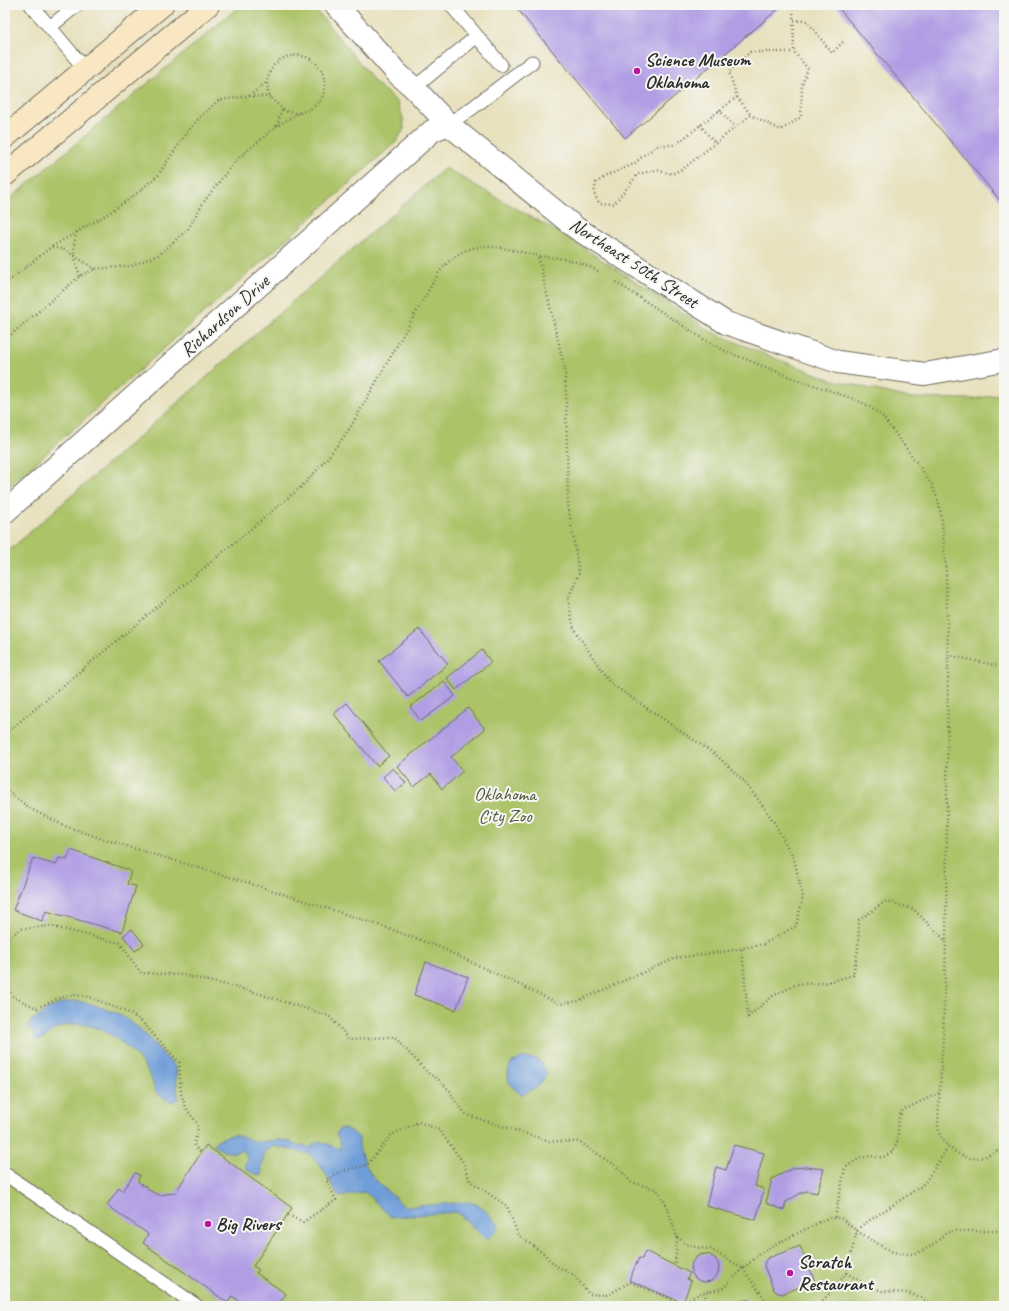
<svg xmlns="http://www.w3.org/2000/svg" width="1009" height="1311" viewBox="0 0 1009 1311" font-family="Caveat,sans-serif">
<rect width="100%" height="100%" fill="#f6f6f2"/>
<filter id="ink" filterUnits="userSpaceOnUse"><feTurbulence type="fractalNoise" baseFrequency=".025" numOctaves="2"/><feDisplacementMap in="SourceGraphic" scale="8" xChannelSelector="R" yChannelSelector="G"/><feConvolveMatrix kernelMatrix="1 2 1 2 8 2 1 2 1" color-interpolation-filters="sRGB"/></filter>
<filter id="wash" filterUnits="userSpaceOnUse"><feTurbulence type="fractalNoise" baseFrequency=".012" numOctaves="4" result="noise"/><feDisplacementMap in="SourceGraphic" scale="16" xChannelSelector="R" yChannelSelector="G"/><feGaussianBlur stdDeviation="0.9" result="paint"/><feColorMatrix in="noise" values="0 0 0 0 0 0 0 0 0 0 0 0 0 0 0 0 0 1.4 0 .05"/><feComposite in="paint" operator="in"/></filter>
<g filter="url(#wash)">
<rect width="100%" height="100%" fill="#e8e1be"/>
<!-- green -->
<path fill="#acc368" stroke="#6c774a" d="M241 5H312L375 82 397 102 403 118 404 129 396 142 5 490V203Z
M445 168 570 239 712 332 769 356 830 379 909 398 974 399 1004 393V1306H5V554Z"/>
<!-- water -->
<path fill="#6f9ed8" stroke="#4d6482" d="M77 1001 92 1004 119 1014 140 1029 176 1068 177 1091 179 1099 171 1102C167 1099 159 1096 156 1092 154 1088 153 1084 152 1080 149 1074 145 1067 141 1062 125 1041 94 1019 67 1025 61 1026 49 1032 46 1037L39 1040H36L34 1036 35 1033 28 1027 32 1020 42 1015 44 1011 63 1003Z
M522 1058C538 1058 540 1058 547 1073L539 1086 522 1095C508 1085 505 1079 511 1063Z
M343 1128 354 1133 359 1138C357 1147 365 1166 371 1174 378 1184 395 1198 405 1207L470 1202 482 1207 500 1227 487 1240 457 1212 391 1217 365 1192 339 1197 322 1168 310 1154 273 1146 264 1153 261 1176 248 1171 245 1165 247 1159 244 1150C231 1154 225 1153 213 1145L217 1140 234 1134 256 1142 279 1140 289 1141 296 1146 304 1145 309 1148 319 1141 340 1149C341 1144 340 1139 336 1135L338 1130Z"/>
<g id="blocks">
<!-- building -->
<path fill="#b09de4" d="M514 5H783L625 138Z
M836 5H1004V205Z
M419 629 448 664 408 697 379 661Z
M482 650 491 662 456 690 447 678Z
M444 681 455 696 421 721 410 707Z
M347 703 389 756 377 766 334 714Z
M468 708 485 729 451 757 463 771 442 789 431 774 414 787 397 766Z
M393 768 406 783 395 791 383 777Z
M71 850 131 871 127 884 136 886 122 932 46 911 42 921 13 910 33 858 56 865 59 858 67 860Z
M132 929 144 944 135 951 123 936Z
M426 962 468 977 456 1010 414 995Z
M206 1145 292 1208 253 1266 259 1270 256 1273 286 1294 278 1305 246 1306 232 1296 228 1303 143 1243 148 1234 107 1205 119 1188 122 1191 135 1173 140 1175 138 1181 142 1185 146 1186 149 1190 158 1195 175 1193Z
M734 1145 764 1153 755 1186 764 1189 756 1220 706 1206 716 1167 726 1170Z
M806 1167 824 1169 817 1193 807 1191 799 1194 786 1202 784 1210 766 1203 772 1179 793 1168Z
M800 1246 815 1281 782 1294 776 1292 773 1288 764 1266 765 1261 768 1258Z
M645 1251 690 1273 687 1279 691 1281 683 1303 629 1280 639 1258 642 1259Z
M691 1268a14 14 0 1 1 28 0a14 14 0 1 1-28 0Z
M745 1300H750L756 1306H734L740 1301Z"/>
</g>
</g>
<g filter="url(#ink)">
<use href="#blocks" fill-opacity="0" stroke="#6d6b5e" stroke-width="1"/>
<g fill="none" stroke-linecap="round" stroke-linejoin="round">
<!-- lane casing -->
<g stroke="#6d6b5e" stroke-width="15">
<path id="lane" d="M31 5 85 69
M451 5 501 65
M50 27 77 5
M414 88 477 36
M448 124 471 109 532 62
M5 1174 197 1306"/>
</g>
<!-- street casing -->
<g stroke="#6d6b5e" stroke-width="24">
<path id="street" d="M336 5 398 74 414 88 448 124 576 228 726 323 838 362 925 374 1004 360
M5 512 432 131 448 124"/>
</g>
<!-- secondary casing -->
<g stroke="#6d6b5e" stroke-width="24">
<path id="secondary" d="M5 137 162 5
M5 175 208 5"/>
</g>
<!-- path -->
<path stroke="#6d6b5e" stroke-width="2.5" stroke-dasharray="1 3" stroke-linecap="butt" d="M793 5 794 52 808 69 802 84 801 117 781 130 751 115 684 168 672 174 656 170 638 174 614 204 599 203 594 193 596 183 606 176 634 164 645 154 659 145H675L737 97 729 72 750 52H794
M794 20 807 21 832 53 843 42
M249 96 270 97
M737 97 751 115
M719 110 735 127
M700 125 715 143
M277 126 282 109
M77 232C71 247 75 262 80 276
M52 247 65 250 95 269
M616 282 708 342 730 353 793 378 854 399 867 405 883 417 920 467 932 485 938 500 942 521 946 573 948 655
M5 284 51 247 106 215 135 195 158 175 188 131 202 115 219 100 249 96 267 82
M5 340 80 276 95 269 131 266 160 254 188 229 203 203 235 161 277 126 299 113 309 110 317 104 322 98 325 88V82L323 73 317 64 309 58 299 55 289 56 281 59 274 65 269 74 267 82 268 92 270 97 282 109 288 112 299 113
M1004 667 948 655 946 941 943 1037 938 1122C938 1129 939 1135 943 1140 949 1150 966 1160 978 1158 986 1157 996 1151 1004 1148
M5 734 301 487C320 468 335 449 350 428L439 272C446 264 453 257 462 252 485 240 514 251 538 256
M5 788 17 799 33 810 65 826 103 839 249 883 379 925 439 947 560 1004 578 1001 676 958 728 951 764 944 796 926 803 897 794 859 774 822 757 798 742 779 716 755 610 683 574 629 568 599 579 573 568 505 566 396 565 370 538 256C560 258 580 260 599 272
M5 940 21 929 50 926 120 943 141 973 183 975 247 990 329 1016 350 1039 394 1037 429 1074 437 1078 450 1091 454 1100 467 1115 549 1141 580 1142 617 1167 631 1182 655 1189 658 1191 667 1206 677 1237 675 1266
M742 949 748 1017 773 996 797 984 825 983 853 975 858 949 859 920 886 901 913 909 946 941
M5 986 13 997 37 1008 62 997 74 995 89 997 129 1013 141 1021 179 1062 181 1094 187 1110 197 1123 198 1128 194 1144 196 1148 201 1152
M288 1215 303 1222 336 1200 326 1180 342 1171 367 1165 391 1135 419 1122 439 1130 463 1162 470 1181 507 1206 518 1235 543 1253 556 1266 574 1275 589 1294 608 1295 630 1282 688 1306
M835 1217 845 1168C851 1164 858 1158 865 1157 874 1154 879 1161 889 1154 904 1144 893 1122 903 1110L939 1093
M677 1237 686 1244 699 1248 711 1249 743 1269 760 1253 772 1246 828 1218H841L857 1231 885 1248 893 1252 906 1254H913L922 1251 934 1244 946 1233 952 1231H1004
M846 1273 871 1287 882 1291 908 1293 921 1297 933 1306
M685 1305 687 1300 704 1292
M698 1306 696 1305 698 1302 706 1298 704 1292 722 1289 743 1269 770 1306
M817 1306 831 1292 846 1273 857 1231 861 1226 920 1187 926 1181 948 1147"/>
<!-- lane -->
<use href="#lane" stroke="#fff" stroke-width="13"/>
<!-- street -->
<use href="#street" stroke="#fff" stroke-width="22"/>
<!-- secondary -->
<use href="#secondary" stroke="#f9e7c3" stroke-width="22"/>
</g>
</g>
<!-- markers -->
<g fill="#b5179e" stroke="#f6f6f2" stroke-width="1.5">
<circle cx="637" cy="71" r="4"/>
<circle cx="208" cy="1224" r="4"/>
<circle cx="790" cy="1273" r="4"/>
</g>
<g text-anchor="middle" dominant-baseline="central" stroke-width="4" stroke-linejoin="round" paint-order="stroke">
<!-- poi labels -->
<g font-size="19" font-weight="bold" fill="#2b2b2b" stroke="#f6f6f2" text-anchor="start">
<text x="645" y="60">Science Museum<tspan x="645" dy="22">Oklahoma</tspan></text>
<text x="216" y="1224">Big Rivers</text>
<text x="798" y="1262">Scratch<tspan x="798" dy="22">Restaurant</tspan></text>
</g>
<!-- street labels -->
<g font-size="19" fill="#2b2b2b" stroke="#f6f6f2">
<text transform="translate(634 263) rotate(33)">Northeast 50th Street</text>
<text transform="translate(225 316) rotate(-42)">Richardson Drive</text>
</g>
<!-- park labels -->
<g font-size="19" fill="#52593d" stroke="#f6f6f2">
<text x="505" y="794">Oklahoma<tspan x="505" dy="22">City Zoo</tspan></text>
</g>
</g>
<!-- margin -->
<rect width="1009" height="1311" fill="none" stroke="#f6f6f2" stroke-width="20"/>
</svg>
